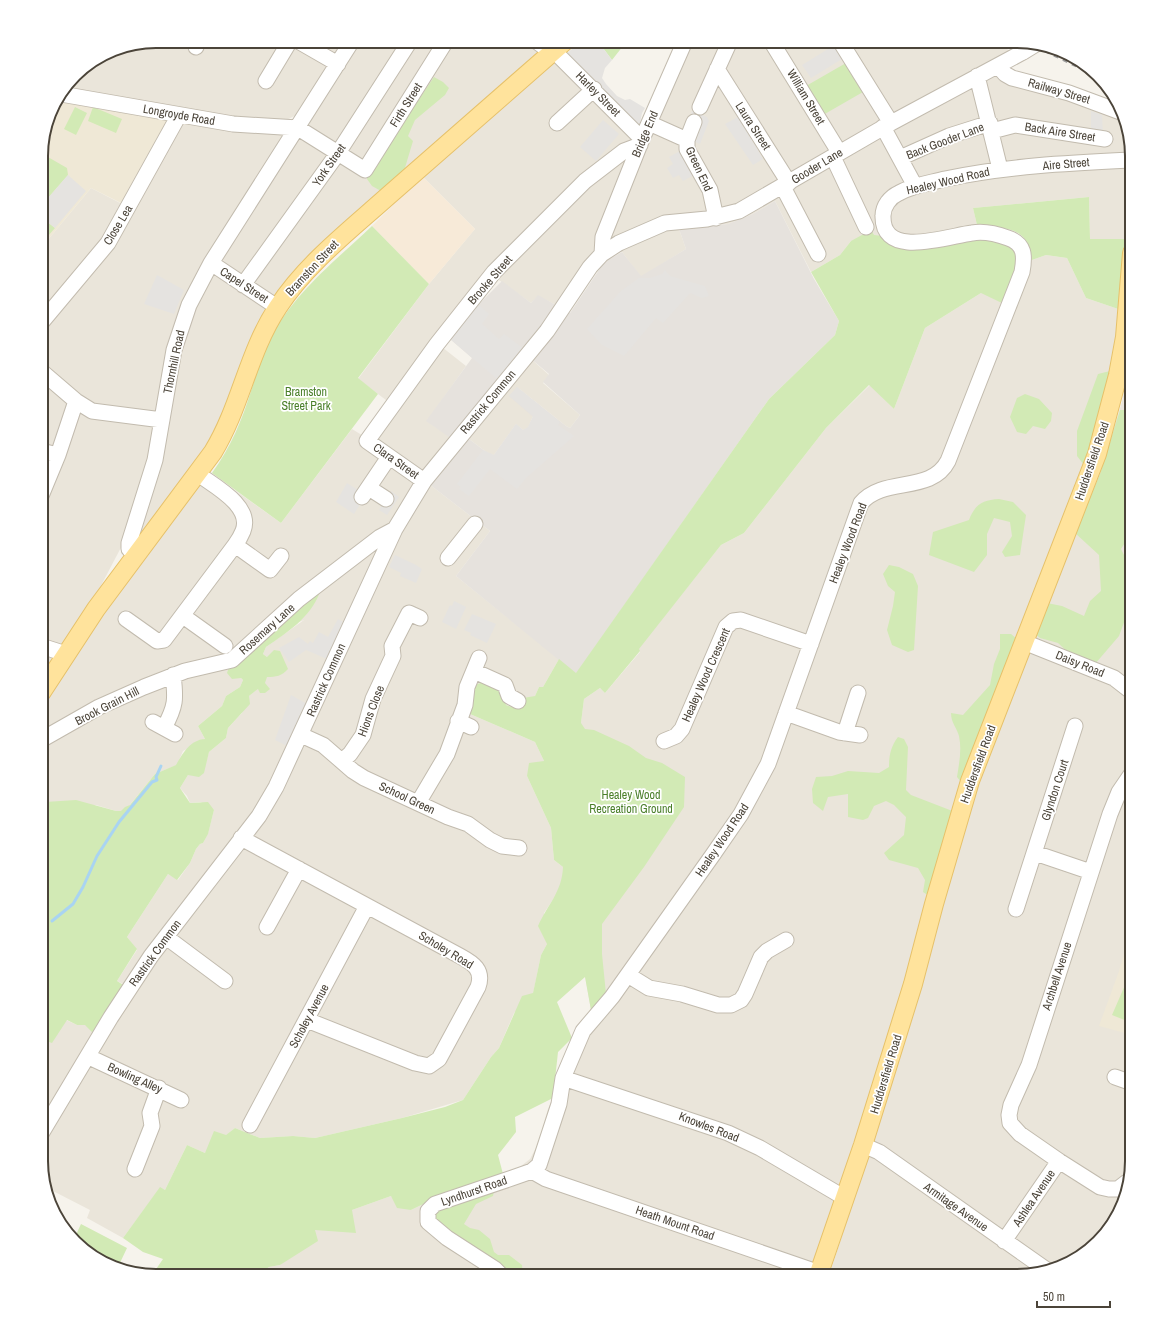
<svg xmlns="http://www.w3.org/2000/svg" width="1173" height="1317" viewBox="0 0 1173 1317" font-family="'Archivo Narrow',sans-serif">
<rect width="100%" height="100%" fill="#f6f3ec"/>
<!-- residential -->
<path fill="#eae5da" d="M156 41H346L299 114 286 120 271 121 231 118 65 90 80 70 112 50Z
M357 41H556L305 263 208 446 140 538 137 537 177 351 199 292Z
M691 41H989L1009 50 1005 84 1044 91 1126 119 1128 146 1127 239H1090L1089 197 973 208 977 225 908 239 851 241 840 255 811 272 775 201 753 214 728 224 679 229 686 249 641 277 622 252 609 240 641 156Z
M554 58 636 137 597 246 560 307 538 296 531 303 489 273 433 340 466 366 427 421 450 437 422 474 375 440 398 409 358 379 429 284 475 229 422 176Z
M169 120 287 135 193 287 127 536 95 597 41 685V248L91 188 124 205Z
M1046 255 1067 258 1086 298 1124 311 1094 438 906 993 812 1276H256L269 1267 280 1265 315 1230 352 1210 391 1196 411 1210 448 1192 516 1170 530 1159 538 1144 548 1109 553 1098 554 1082 572 1038 580 1023 591 1010 581 952V723L584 699 600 688 605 693 640 652 638 649 721 545 744 533 826 428 870 385 894 409 925 328 981 293 1018 265Z
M1132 348V1162L1120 1212 1087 1252 1054 1270 1018 1276H829L904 1044 976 783 1100 474 1122 402Z
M530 358 549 375 543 383 580 415 570 428 566 426 517 387 533 416 528 428 523 430 516 424 494 455 489 454 465 436Z
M352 429 365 437 360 446 414 482 429 484 490 531 456 576 559 659 543 687H539L535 696 517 709 506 705 473 706 470 714 535 742 544 761 527 776 551 828 554 860 563 867V879L558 892 544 913 547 944 541 955 533 994 514 1013 499 1048 491 1057 463 1100 402 1118 315 1138 293 1136 260 1138 235 1128 205 1153 187 1145 165 1190 160 1188 123 1238 87 1218 90 1210 53 1191 46 1193 41 1162V1039L52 1042 66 1020 77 1025 125 985 117 981 137 950 127 937 168 874 178 880 190 863 196 849 200 844 203 843 208 833 214 810 201 802 190 803 187 796 180 788 188 775 206 762 209 752 226 738 228 728 242 713 249 696 265 683 267 657 263 654 266 647 304 620 266 635 241 678 243 680 240 687 226 696 222 706 198 726 205 739 183 751 177 765 155 774 125 811H116L96 805 45 810 41 818V700L54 679 208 471 281 523Z"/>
<!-- commercial -->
<path fill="#f7ead8" d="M422 176 475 229 429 284 372 226Z"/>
<!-- industrial -->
<path fill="#e6e2dd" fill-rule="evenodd" d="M775 201 814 279 839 321 835 335 769 399 576 674 456 576 490 531 429 484 459 444 426 421 472 358 450 339 476 307 502 281 531 303 538 295 570 313 601 267 608 260 622 252 641 276 686 249 679 229 728 224 753 214ZM530 358 549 374 543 382 580 415 570 428 566 426 517 387 509 396 533 417 528 428 523 430 516 424 494 455 489 454 465 436Z"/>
<!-- education -->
<path fill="#efe8d6" d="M57 99 169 120 125 205 91 188 41 248V148L53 105Z
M1132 926V1035L1099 1026 1119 971Z"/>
<!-- green -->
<path fill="#d2eab5" d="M591 41H627L612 60 603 48Z
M846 63 863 92 823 115 806 86Z
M434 77 443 82 449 88 445 95 415 120 408 136 413 141 404 171 381 191 372 186 367 179V176Z
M75 107 87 113 76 135 64 129Z
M93 107 122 119 116 133 88 121Z
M41 153 67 168 68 175 41 206Z
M1089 197 1090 239H1127L1124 311 1086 298 1067 258 1046 255 1032 260C1028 225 1005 229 977 225L973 208Z
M41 217 55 228 41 244Z
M372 226 429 284 358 378 378 394 281 523 212 473C231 447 242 420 251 391 257 373 261 356 270 339 293 294 336 260 372 226Z
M871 230 874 235 883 236C888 240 891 245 898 247 913 253 954 240 971 238 986 237 1001 241 1014 246L1018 265 1004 304 981 293 925 328 894 409 869 385 826 428 744 533 721 545 639 649 640 651 605 693 600 688 584 699 581 723 585 729 594 730 629 746 646 758 662 763 685 777 684 807 644 867 602 924V954L606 994 591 1010 585 977 557 1002 572 1038 558 1052 553 1098 515 1117 516 1132 498 1155 503 1174 448 1192 411 1210 397 1208 391 1196 352 1210 356 1233 315 1230 318 1241 280 1265 269 1267 256 1276 152 1275 163 1259 143 1252 123 1238 160 1187 165 1190 187 1145 205 1153 214 1131 226 1135 235 1128 260 1138 293 1136 315 1138 402 1118 445 1107 463 1100 491 1057 499 1048 522 996 533 993 541 955 547 944 538 926C548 904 562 892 563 867L554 860 551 828 527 776 529 763 544 761 535 742 470 714 473 706 468 702 475 685 483 682 502 691 506 705 517 709 523 698 535 696 539 687H543L559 659 576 673 769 399 835 335 839 321 811 272 840 255 851 241Z
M1110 371 1094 438 1084 465 1077 456V431L1098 374Z
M1025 394 1039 399 1052 413 1051 421 1045 429 1033 426 1026 434 1017 432 1010 417 1017 398Z
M1120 410H1132V532L1121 549 1126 559 1132 561V601L1119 636 1095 664 1073 657 1058 643 1040 638 1035 634 1047 603 1062 606 1084 616 1090 601 1101 591 1099 555 1075 533 1100 474Z
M999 499 1013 502 1026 515 1020 555 1005 557 1002 552 1012 536 1010 522 994 518 987 534V555L974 572 929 555 933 532 969 520C975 504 983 500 999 499Z
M889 565 899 567 913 574 918 586 914 650 908 652 892 645 887 630 893 606 895 592 888 586 883 574Z
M318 590 320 592C310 618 288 632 266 647L263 654 267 657 274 650 280 651 288 669C282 676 276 677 267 677L265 683 270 689 265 693H260L258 689 249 696 250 704 228 728 226 738 209 752 204 773 199 777 188 775 180 788 190 803 208 802 214 810 208 834 203 843 200 844 196 849 190 863 177 880 168 874 127 937 137 949 117 981 125 986 94 1034 85 1025H77L67 1020 52 1043 41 1039V818L45 810V802L76 800 116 811H121L125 807 130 805 155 774 176 765C183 753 190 740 205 739L198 726 222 706 226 696 240 687 243 680 241 678 232 679 227 673 229 667Z
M1000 634H1011L1017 639 961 782 957 777C959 764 962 750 959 736 957 728 951 723 951 713L963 715 990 685 994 664 1000 649Z
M898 737 904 739 908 747 906 790 911 795 955 812 929 896 923 892 925 880 918 868 889 860 884 853 904 835 906 817 894 805 886 801 874 806 868 818 863 820 848 817V794L828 797 823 811 813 803 812 789 816 777 832 776 848 771 879 773 889 767C889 755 891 746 898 737Z
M1132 969V1023L1112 1015Z
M494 1191 493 1196 476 1204 464 1224 470 1228 479 1230 490 1239 494 1252 498 1255H509L522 1265 523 1276H507L434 1222 432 1212Z
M81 1224 127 1248 118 1267 105 1264 74 1239Z"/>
<!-- parking -->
<path fill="#e5e3e0" d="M581 41H591L603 48 612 60 605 68 602 78 606 84 617 96 625 100 630 99 645 108 642 113 639 128 565 55Z
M833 46 842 59 811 78 802 65Z
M692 111 707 117 709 121 700 144 693 141 689 119Z
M1091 111 1102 115 1103 135H1091Z
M738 117 763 159 753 165 725 124Z
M603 120 619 134 596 161 580 147Z
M680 151 694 175 683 181 679 175 673 178 667 168 673 164 669 157Z
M68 175 86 191 55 228 41 217V206Z
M665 270 670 276 705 286 709 296 702 298 690 293 663 323 656 318 624 356 602 345 587 329 621 291 639 278H650L662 274Z
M157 275 184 290 174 314 144 304Z
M480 306 489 314 482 324 499 339 504 334 524 349 497 379 450 339 476 307Z
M517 387 560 422 558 425 574 436 526 478 517 489 490 469 469 496 459 489 461 487 457 484 483 450 494 455 516 424 523 430 528 427 533 416 509 396Z
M347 483 361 492 364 498 354 514 336 502Z
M391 491 399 497 387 515 379 510Z
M395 555 416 565 422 569 416 583 400 576 401 573 389 567Z
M454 601 466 607 456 629 442 622 450 605 452 606Z
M472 614 496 624 487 643 470 635 471 633 464 630Z
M338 619 343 622 327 659 306 650 289 662 279 648 299 637 308 644 310 641 313 643 319 632 328 637Z
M291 695 307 704 287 746 275 740Z"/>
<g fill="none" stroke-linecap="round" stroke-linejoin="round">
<!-- stream -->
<path stroke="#a9d4f2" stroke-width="3" d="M52 921 73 904 83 887 97 856 119 822 152 782 157 780 156 777 161 766"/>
<!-- minor casing -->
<g stroke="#c2bbae" stroke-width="17">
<path id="minor" d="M195 41 196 47
M298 41 338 64
M536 41 552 53
M771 41 839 152
M840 41 891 123
M554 51 642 139
M998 66 1005 74 1012 78 1069 93 1123 113
M717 69 789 183
M977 76 1000 169
M266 81 290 41
M61 94 233 124 298 128 365 170 446 41
M700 107 730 41
M694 122 687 140V149L710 190 716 218
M557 123 594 89
M649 123 687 140
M883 127 915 186
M992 131 1015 125 1105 139
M833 157 866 227
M900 158 949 136 990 123
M783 187 818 254
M602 254 603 237 642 139 685 41
M211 263 277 307
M243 285 338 153 410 41
M41 323 108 243 179 115
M41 371 76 401 92 411 162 420
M41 451 58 455
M424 481 367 441 437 344 494 272 585 181 624 151 640 145
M369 488 386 499
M41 496 58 455 76 401
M362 497 389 457
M235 545 270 570 281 556
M136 555 129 549V543L155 460 174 350 189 305 211 263 352 41
M448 558 475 524
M183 616 225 646
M126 619 157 641 164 640 235 545C238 541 241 536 243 531 253 506 214 486 198 474
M1024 642 1114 678 1132 692
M41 646 66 654
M474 671 505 685 509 696 518 701
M786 713 839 732 860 735
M458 721 471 727
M153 722 175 734
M164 728C176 706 176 699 173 675
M845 733 858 693
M301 735 323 745 353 771 364 778 448 817 468 824 490 840 502 846 519 848
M41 740 99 707 144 687 185 671 232 660 299 599 380 537 395 529
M664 741 676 736 682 729 726 627 733 621 741 620 811 644
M342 761 350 754 363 735 373 699 393 656 392 646 409 613 420 618
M418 803 447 754 465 705 467 687 479 658
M241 838 460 956C473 963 484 970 478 987L439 1059 429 1066 415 1063 307 1020
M1035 853 1091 872
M1016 909 1075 726
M267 927 299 869
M166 937 225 981
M628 975 649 988 682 994 718 1005H731L741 1000 745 994 761 957 767 951 786 940
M89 1057 181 1100
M1115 1077 1132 1083
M563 1078 728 1133 760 1148 845 1198
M250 1125 367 906
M41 1134 111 1017 151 956 259 816 276 787 395 529 424 481 547 331 590 267 602 254 619 243 665 223 707 219 739 211 891 123 1023 52
M863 1145 879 1152 1048 1271
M1059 1161 1020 1134 1010 1123 1009 1115 1011 1105 1029 1065 1110 814 1119 792 1132 773
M135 1169 152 1126 150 1113 159 1088
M532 1171 546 1179 820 1273
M1004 1241 1059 1161 1100 1187 1109 1189H1118L1127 1182
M502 1276 495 1269 447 1238 428 1222V1211L435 1204 512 1178 532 1171 539 1165 559 1104 563 1078 583 1031 612 997 712 856 741 814 768 764 861 503C884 476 931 494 948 461L1022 272C1025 256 1025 244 1008 238 997 234 984 231 972 233 948 236 882 260 883 216 883 206 890 197 899 193 913 185 930 183 945 179 1006 166 1070 163 1132 160"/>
</g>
<!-- major casing -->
<g stroke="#e6c16a" stroke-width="20">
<path id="major" d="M41 693 96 609 213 452C241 406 248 352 278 307 306 264 350 230 388 196 447 144 506 92 565 41
M818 1276 863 1145 913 984 934 904 970 781 1097 454 1118 375 1125 337 1132 253"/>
</g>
<!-- minor -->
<use href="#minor" stroke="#fff" stroke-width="15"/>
<!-- major -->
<use href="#major" stroke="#ffe39c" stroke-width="18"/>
<!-- rail -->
<path stroke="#9a9a9a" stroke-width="3" stroke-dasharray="5 5" stroke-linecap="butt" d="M1027 42 1093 74"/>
<!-- minor-bridge casing -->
<g stroke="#c2bbae" stroke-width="17" stroke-linecap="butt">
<path id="minor-bridge" d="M1023 52 1036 44"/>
</g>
<!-- minor-bridge -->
<use href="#minor-bridge" stroke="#fff" stroke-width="15"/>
</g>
<g text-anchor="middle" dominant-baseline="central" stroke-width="3.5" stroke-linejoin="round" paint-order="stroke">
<!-- street labels -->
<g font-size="12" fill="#4b4439" stroke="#fff">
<text transform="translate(1059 91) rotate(16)">Railway Street</text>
<text transform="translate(598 94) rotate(45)">Harley Street</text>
<text transform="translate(806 97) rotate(59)">William Street</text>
<text transform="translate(406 105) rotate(-58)">Firth Street</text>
<text transform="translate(179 115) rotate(10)">Longroyde Road</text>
<text transform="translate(753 126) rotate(57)">Laura Street</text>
<text transform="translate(1060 132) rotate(9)">Back Aire Street</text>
<text transform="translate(645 134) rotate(-67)">Bridge End</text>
<text transform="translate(945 141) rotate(-21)">Back Gooder Lane</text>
<text transform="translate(1066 164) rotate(-5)">Aire Street</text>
<text transform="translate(329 165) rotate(-55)">York Street</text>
<text transform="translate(817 166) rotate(-31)">Gooder Lane</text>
<text transform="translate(699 169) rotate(65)">Green End</text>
<text transform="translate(948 181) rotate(-13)">Healey Wood Road</text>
<text transform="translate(118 225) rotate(-59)">Close Lea</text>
<text transform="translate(312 268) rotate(-47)">Bramston Street</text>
<text transform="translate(490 280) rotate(-49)">Brooke Street</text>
<text transform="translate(244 285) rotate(33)">Capel Street</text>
<text transform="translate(174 362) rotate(-78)">Thornhill Road</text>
<text transform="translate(488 402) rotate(-50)">Rastrick Common</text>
<text transform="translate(396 461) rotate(35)">Clara Street</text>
<text transform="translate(1092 461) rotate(-71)">Huddersfield Road</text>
<text transform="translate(848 543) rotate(-69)">Healey Wood Road</text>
<text transform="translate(267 629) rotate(-42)">Rosemary Lane</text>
<text transform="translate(1080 664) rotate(22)">Daisy Road</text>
<text transform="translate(706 675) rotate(-66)">Healey Wood Crescent</text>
<text transform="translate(326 680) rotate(-66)">Rastrick Common</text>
<text transform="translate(107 706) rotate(-27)">Brook Grain Hill</text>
<text transform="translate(371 711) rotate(-69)">Hions Close</text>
<text transform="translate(978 764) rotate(-70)">Huddersfield Road</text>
<text transform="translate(1055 790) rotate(-72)">Glyndon Court</text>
<text transform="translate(407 798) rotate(25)">School Green</text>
<text transform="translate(722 840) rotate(-56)">Healey Wood Road</text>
<text transform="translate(446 950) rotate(31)">Scholey Road</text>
<text transform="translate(155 953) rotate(-54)">Rastrick Common</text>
<text transform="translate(1057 976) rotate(-72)">Archbell Avenue</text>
<text transform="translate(309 1016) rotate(-62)">Scholey Avenue</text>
<text transform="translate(886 1074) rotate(-73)">Huddersfield Road</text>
<text transform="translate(135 1078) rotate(24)">Bowling Alley</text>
<text transform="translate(709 1127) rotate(21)">Knowles Road</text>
<text transform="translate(474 1191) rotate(-19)">Lyndhurst Road</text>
<text transform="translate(1034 1198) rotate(-56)">Ashlea Avenue</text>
<text transform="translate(956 1207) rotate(35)">Armitage Avenue</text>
<text transform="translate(675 1223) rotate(19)">Heath Mount Road</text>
</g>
<!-- park labels -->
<g font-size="12" fill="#4a7f2a" stroke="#fff">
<text x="306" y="392">Bramston<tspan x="306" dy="14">Street Park</tspan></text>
<text x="631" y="795">Healey Wood<tspan x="631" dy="14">Recreation Ground</tspan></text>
</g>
</g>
<!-- crop -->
<path d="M0 0H1173V1317H0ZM156 48H1017A108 108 0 0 1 1125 156V1161A108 108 0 0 1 1017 1269H156A108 108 0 0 1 48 1161V156A108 108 0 0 1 156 48Z" fill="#fff" fill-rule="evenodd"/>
<path fill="none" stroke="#4b4439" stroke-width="2" d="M156 48H1017A108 108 0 0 1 1125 156V1161A108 108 0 0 1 1017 1269H156A108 108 0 0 1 48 1161V156A108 108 0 0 1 156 48Z"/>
<!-- scale -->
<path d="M1037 1301v6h73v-6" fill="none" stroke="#4b4439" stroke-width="2"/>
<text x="1043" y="1301" font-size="12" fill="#4b4439" stroke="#ffffff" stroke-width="3" paint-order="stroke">50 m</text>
</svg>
